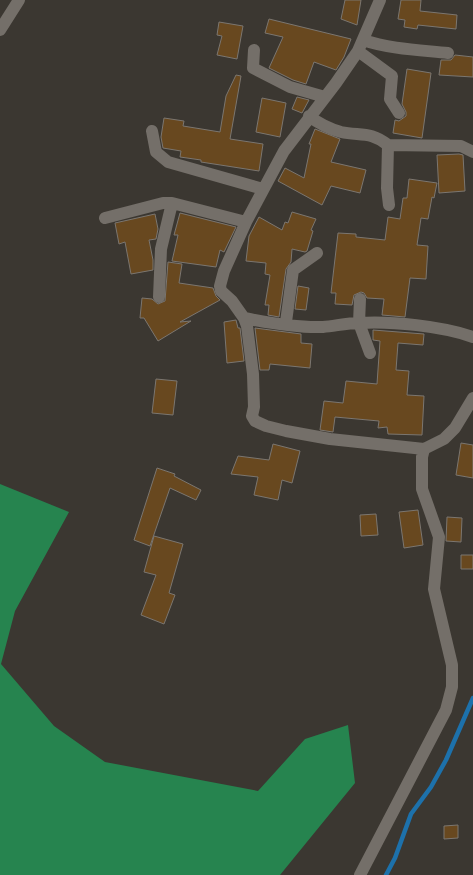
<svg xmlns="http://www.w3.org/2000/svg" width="473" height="875" viewBox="0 0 473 875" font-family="Figtree,sans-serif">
<rect width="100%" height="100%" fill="#3b3731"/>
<!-- forest -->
<path fill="#26844f" d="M0 484 69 512 15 611 1 664 54 726 105 762 258 791 305 739 348 725 355 783 280 875H0Z"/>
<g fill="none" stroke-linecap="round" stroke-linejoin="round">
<!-- stream -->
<path stroke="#1d71ab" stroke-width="4.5" d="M386 875 395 858 411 814 431 787 446 760 473 698"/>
</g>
<!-- building -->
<path fill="#68481f" stroke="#7b7670" d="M345 0H361L357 25 341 19Z
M401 0H421L420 11 457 15 456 29 418 25 417 29 404 27 405 20 398 19Z
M269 19 351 39 344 57 336 70 314 62 306 84 293 80 269 68 283 37 265 33Z
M219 22 243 26 237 59 217 55 222 36 217 35Z
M455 55 473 57V77L439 75 441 60H451Z
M407 69 431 73 422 138 393 133 395 120 399 121 406 116V112L402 104Z
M236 75 241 76 230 139 263 144 259 171 201 162V160L180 157 181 151 163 148 161 137 164 118 184 121 183 126 220 132 226 96Z
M297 97 309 100 302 113 292 109Z
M262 98 286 103 280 137 256 132Z
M315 129 340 139 331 162 366 170 360 193 331 186 322 205 278 181 285 168 304 178 311 144H309Z
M459 154 463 155 465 191 439 193 437 155Z
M409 179 437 183 434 198 432 197 428 219 421 218 417 245 428 246 426 279 410 278 405 317 382 315 384 299 367 298 364 293 361 292 354 295 352 305 335 304 336 293H331L338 233 356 234V237L385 240 388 217 400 219 403 198H407Z
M292 212 316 219 311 230 313 231 307 251 305 252 292 249 291 262 286 269 279 317 268 315 269 305H265L270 275 265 274 266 263 246 261 249 236 259 217 282 230 285 222 288 223Z
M180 213 236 227 224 252 220 250 216 267 172 261 178 235H174Z
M155 214 158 229 156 239 149 240 153 260V270L131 274 125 242 119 244 115 223Z
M168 262 182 264 179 283 213 288 216 296 220 300 180 322 191 321 158 341 144 318H140L142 298 152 299 158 304 165 301Z
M298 286 309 288 306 310 295 309Z
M236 320 238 328H240L244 361 227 363 224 322Z
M255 328 301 334V343L312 344 310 368 270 364 269 370H260Z
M373 330 424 334 423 345 398 343 396 370 409 371 407 395 424 396 422 435 388 434 387 427 378 428 379 421 335 417 333 432 320 430 324 401 343 403 346 381 377 384 380 341 373 340Z
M156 379 177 381 173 415 152 413Z
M461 443 473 445V478L456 475Z
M273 444 300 451 292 483 282 480 278 500 254 495 258 477 231 474 238 456 269 460Z
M157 468 175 474 174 476 201 490 196 500 170 488 150 546 134 540Z
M418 510 423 545 404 548 399 512Z
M376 514 378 535 361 536 360 515Z
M447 517 462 518 461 542 446 541Z
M154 536 183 544 169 593 175 595 164 624 141 615 156 575 144 572Z
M461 555H473V569H461Z
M458 825V838L444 839V826Z"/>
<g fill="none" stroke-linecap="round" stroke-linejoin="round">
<!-- street -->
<path stroke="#746f69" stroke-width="12" d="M380 0 358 51 336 83 284 151 246 222 224 271 220 286 221 291 232 301 244 318 247 326 253 374 254 407 252 416 255 421 266 426 286 431 330 439 424 449 444 439 455 428 473 398
M0 30 19 0
M363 40C390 49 419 50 448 53
M254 50 253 68 290 87 325 97
M358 51 392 76 390 99 399 113
M309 116C318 123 330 129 341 132 360 136 371 131 388 145L461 146 473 152
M152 131 156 152 168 162 263 189
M388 145 387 188 389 205
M105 218 163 203H172L246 222
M159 297 161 249 172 203
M360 299 359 323 370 353
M244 318C269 323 297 328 323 327 335 326 347 323 359 323 391 321 442 326 473 337
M284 324 286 322 293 270 317 253
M360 875 446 710 452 687V665L434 589 439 537 422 489V457L424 449"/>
</g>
</svg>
